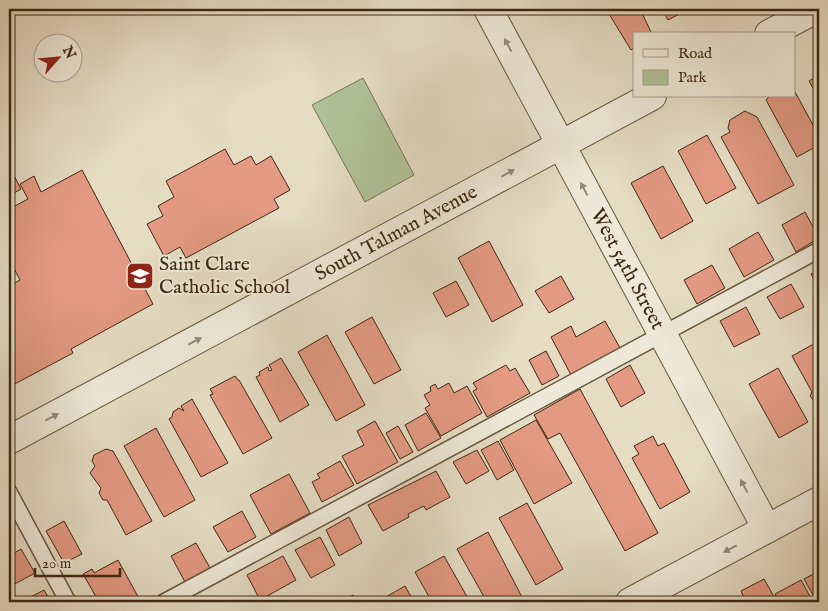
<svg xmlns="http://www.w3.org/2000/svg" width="828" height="611" viewBox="0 0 828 611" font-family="'IM FELL English',serif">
<rect width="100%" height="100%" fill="#e5dcc3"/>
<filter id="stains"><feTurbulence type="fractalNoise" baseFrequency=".004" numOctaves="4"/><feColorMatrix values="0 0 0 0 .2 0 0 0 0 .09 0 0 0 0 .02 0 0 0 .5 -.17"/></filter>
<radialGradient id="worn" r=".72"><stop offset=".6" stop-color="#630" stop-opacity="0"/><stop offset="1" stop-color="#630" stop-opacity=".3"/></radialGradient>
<!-- green -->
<path fill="#b0c197" stroke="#787555" d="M363 78 414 175 365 202 312 105Z"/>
<!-- building -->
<path fill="#e39982" stroke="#3f2913" d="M606 9H640L652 34H634V48L631 50Z
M662 9H689L668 20Z
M819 75V99L809 81Z
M794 90 819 136V145L797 157 766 100 770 96H794Z
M745 111 757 117 794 185 758 204 721 137 730 132 728 128 730 120Z
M707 135 736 188 706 204 678 151Z
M225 149 234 165 251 156 256 165 271 156 290 190 274 199 279 208 186 258 180 247 164 256 147 224 163 216 158 206 174 197 166 181Z
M9 166 21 189 9 196Z
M663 166 693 221 661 239 631 183Z
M82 170 153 304 71 349 73 353 9 387V299L11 298 9 286 20 280 9 259V209L28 199 20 184 34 176 41 192Z
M805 212 819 238 796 252 782 225Z
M758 232 774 260 744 277 729 249Z
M489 241 523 305 492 322 458 258Z
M712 265 725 288 697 304 684 280Z
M819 269V288L811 274Z
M561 276 574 299 549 313 535 291Z
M456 281 469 305 446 317 433 293Z
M791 284 804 307 780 319 767 297Z
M746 307 760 334 734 347 720 321Z
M372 317 401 370 374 384 345 332Z
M605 321 620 348 571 375 551 337 571 326 576 337Z
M327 335 365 405 336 421 298 352Z
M819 341V407L810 396 812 392 792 356Z
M546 351 559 376 542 385 529 360Z
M281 358 309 405 280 422 256 377 260 375 259 372 268 367 269 371 272 370 269 365Z
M506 365 510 371 515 368 530 393 487 417 473 391 477 389 473 383Z
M630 365 645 393 621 407 606 379Z
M778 368 808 422 779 438 749 384Z
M235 376 238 380H239L272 438 243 454 210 395 213 394 210 389Z
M449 383 454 393 467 386 482 413 441 436 425 408 430 405 424 395 431 391 430 387 435 384 438 389Z
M580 389 658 533 625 551 560 433 548 439 534 415Z
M192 399 228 463 201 477 169 419 172 417 173 412 179 408 184 411 181 406Z
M426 413 441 438 418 451 405 425Z
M536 420 572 483 534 504 500 440Z
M375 421 398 462 357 484 342 456 364 445 357 431Z
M398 426 413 452 400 459 386 433Z
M156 428 195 500 164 517 124 446Z
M653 436 658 446 664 443 690 492 660 509 632 458 639 454 634 446Z
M498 441 514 470 497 480 481 450Z
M106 449 113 451 152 521 126 535 107 500H103L99 493 101 488 90 473 95 466 92 461 94 455Z
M477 450 489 471 466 484 453 462Z
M340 461 354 485 322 502 312 482 320 478 317 474Z
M436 471 450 497 426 510 424 506 408 514 409 517 383 531 368 505Z
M289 474 310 513 271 534 250 495Z
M527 503 563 569 536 585 499 518Z
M242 511 256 537 228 552 213 527Z
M349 517 362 543 339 556 326 530Z
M64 521 82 554 64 563 46 531Z
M488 532 522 597 512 602H487L457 549Z
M320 537 335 565 311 578 295 550Z
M196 543 210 568 185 582 171 556Z
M21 549 35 573 9 587V556Z
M283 556 296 580 260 600 247 575Z
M444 556 470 602H432L415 572Z
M118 560 141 602H109L108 600 99 602 83 574 92 569 94 573Z
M819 571V602H817L804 579Z
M764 579 777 602H746L741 591Z
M801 580 813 602H779L775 594Z
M405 586 414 602H377Z
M44 590 51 602H21Z
M353 595 357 602H339Z"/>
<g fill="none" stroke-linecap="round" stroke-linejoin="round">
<!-- lane casing -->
<g stroke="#68563f" stroke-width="18">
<path id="lane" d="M9 492 68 602
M164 602 819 250"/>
</g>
<!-- street casing -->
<g stroke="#68563f" stroke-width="30">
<g id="street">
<path id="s1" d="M488 9 767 529"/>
<path d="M769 34 816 9"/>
<path id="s2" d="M9 440 652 96"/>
<path d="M630 602 819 501"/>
</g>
</g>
<!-- lane -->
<use href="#lane" stroke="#eee8d8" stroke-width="15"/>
<!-- street -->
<use href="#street" stroke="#eee8d8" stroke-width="28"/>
</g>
<!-- one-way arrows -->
<defs><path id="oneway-solid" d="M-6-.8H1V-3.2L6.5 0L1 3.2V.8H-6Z" transform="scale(1.25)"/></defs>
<g fill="#968876">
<use href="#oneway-solid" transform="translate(508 45) rotate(-118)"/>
<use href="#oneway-solid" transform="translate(508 173) rotate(-28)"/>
<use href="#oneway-solid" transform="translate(584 189) rotate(-118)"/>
<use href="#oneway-solid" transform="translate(195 341) rotate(-28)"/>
<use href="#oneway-solid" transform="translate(52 417) rotate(-28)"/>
<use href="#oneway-solid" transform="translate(744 486) rotate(-118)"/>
<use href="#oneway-solid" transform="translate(730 549) rotate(152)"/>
</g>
<!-- icons -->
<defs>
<g id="school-square" transform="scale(1.4375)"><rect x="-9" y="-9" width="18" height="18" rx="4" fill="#8f2418" stroke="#eee8d8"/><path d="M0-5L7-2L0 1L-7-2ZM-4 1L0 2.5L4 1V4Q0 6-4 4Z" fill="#fff"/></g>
</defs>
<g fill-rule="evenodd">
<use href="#school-square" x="140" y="276"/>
</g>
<g text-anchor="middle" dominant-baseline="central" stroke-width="4" stroke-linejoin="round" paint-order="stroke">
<!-- street labels -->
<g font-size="20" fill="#3f2913" stroke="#eee8d8">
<text stroke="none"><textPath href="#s2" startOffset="439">South Talman Avenue</textPath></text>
<text stroke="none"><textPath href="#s1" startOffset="295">West 54th Street</textPath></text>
</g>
<!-- poi labels -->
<g font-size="20" fill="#3f2913" stroke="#eee8d8" text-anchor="start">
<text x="159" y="264">Saint Clare<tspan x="159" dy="23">Catholic School</tspan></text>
</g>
</g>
<!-- margin -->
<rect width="828" height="611" fill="none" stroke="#e5dcc3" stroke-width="30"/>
<rect x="10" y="10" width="808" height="591" fill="none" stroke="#3f2913" stroke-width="2.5"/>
<rect x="15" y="15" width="798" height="581" fill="none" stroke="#3f2913"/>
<!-- legend -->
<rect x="633" y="32" width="162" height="65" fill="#eee8d8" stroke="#a89c89"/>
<rect x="643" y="49" width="25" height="8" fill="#eee8d8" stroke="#a89c89"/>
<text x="678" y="58" font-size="15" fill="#3f2913">Road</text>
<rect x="643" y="70" width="25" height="15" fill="#b0c197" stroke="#a89c89"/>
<text x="678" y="82" font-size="15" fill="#3f2913">Park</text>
<!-- north arrow -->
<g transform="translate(58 58) rotate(63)"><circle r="24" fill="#eee8d8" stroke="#a89c89"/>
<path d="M0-4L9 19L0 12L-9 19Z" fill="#8f2418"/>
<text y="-8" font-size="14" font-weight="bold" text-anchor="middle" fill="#3f2913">N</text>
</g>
<!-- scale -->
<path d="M35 568v8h85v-8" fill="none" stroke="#3f2913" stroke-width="2.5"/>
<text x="42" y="568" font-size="15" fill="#3f2913" stroke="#eee8d8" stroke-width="4" paint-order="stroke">20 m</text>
<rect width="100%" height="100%" filter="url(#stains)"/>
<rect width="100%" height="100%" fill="url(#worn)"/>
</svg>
